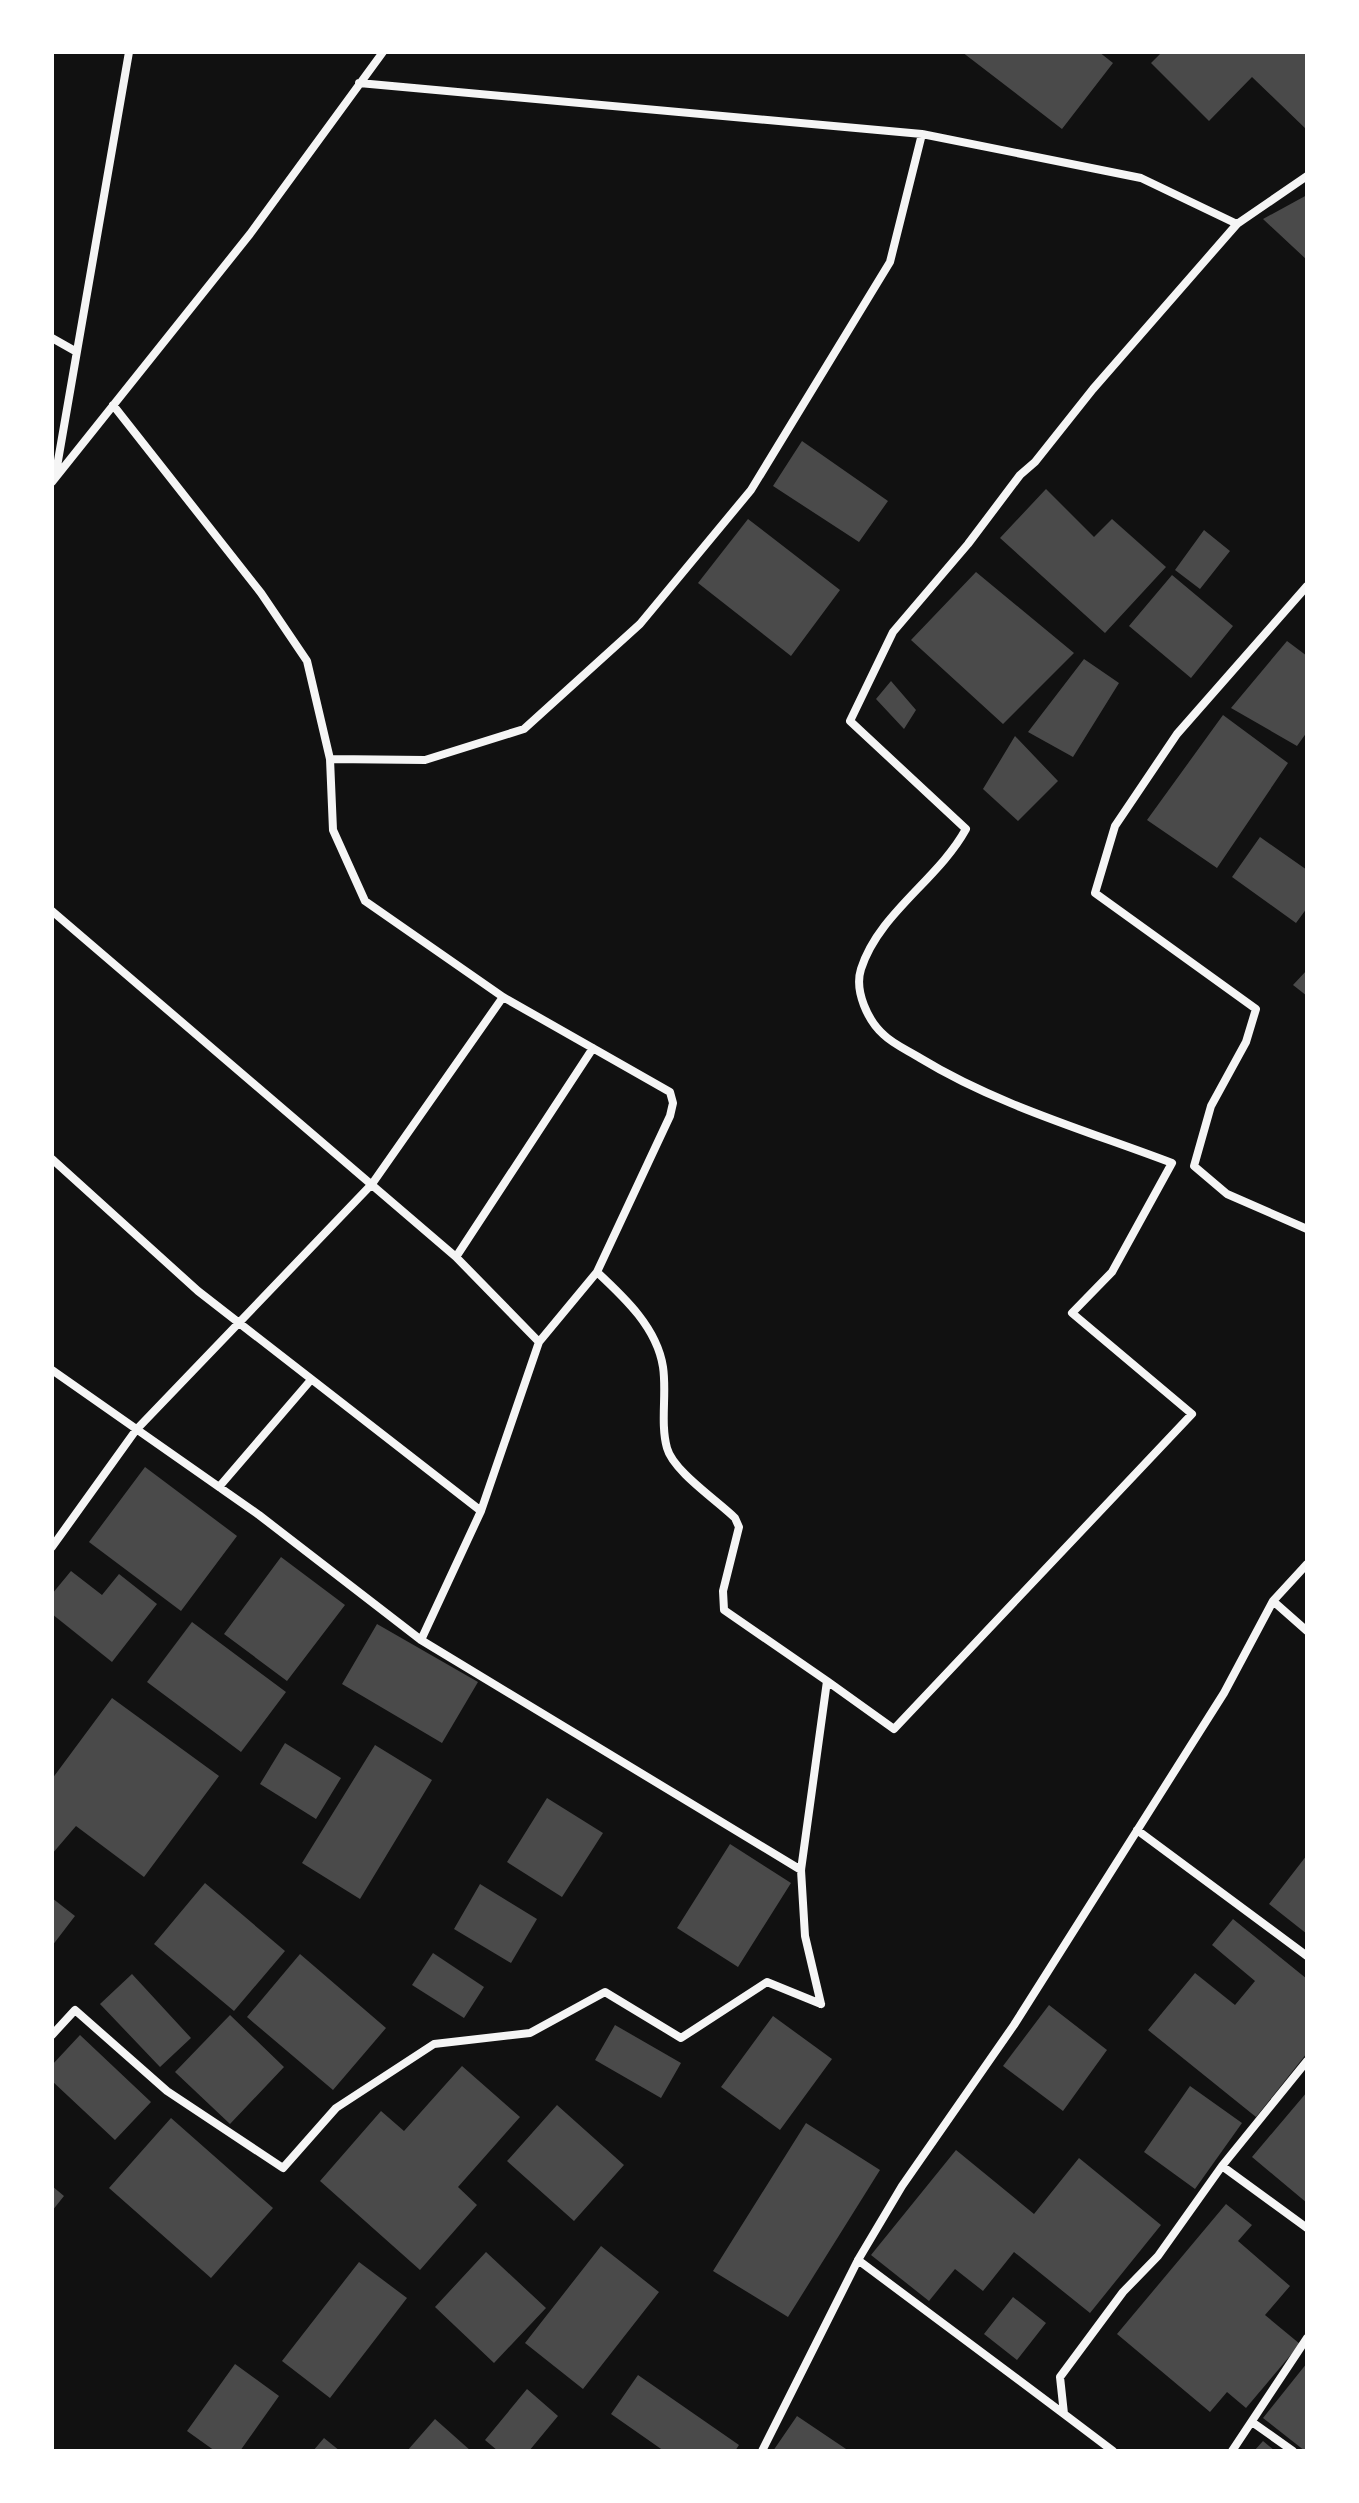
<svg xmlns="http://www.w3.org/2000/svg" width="1359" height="2503" viewBox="0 0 1359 2503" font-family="'Nunito Sans',sans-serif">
<rect width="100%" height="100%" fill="#111"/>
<!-- building -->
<path fill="#4a4a4a" d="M962 52H1099L1113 63 1062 129Z
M1162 52H1307V130L1252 77 1209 121 1151 63Z
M1307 195V260L1263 219Z
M802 441 888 501 859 542 773 486Z
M1046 489 1094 537 1112 519 1166 567 1105 633 1000 538Z
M748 519 840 590 791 656 698 583Z
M1204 530 1230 551 1200 589 1175 570Z
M976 572 1074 653 1003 724 911 640Z
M1172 575 1233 626 1191 678 1129 626Z
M1287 641 1307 656V732L1297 746 1231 708Z
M1084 659 1119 683 1073 757 1028 732Z
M891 681 916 710 904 729 876 699Z
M1223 715 1288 763 1217 868 1147 820Z
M1015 736 1058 781 1018 821 983 789Z
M1260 837 1307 870V908L1296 923 1232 877Z
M1307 970V996L1293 985Z
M145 1467 237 1536 181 1611 89 1542Z
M281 1557 345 1605 287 1681 224 1634Z
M71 1571 102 1595 119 1574 157 1604 112 1662 52 1614V1594Z
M192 1622 286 1692 241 1752 147 1682Z
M377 1624 478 1682 442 1743 342 1684Z
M112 1698 219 1776 144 1877 76 1826 52 1854V1779Z
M285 1743 341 1778 316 1819 260 1784Z
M375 1745 432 1780 360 1899 302 1863Z
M547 1798 603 1833 562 1897 507 1862Z
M730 1844 791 1883 738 1967 677 1928Z
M1307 1855V1934L1269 1904Z
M205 1883 285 1951 234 2011 154 1944Z
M480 1884 537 1919 511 1963 454 1929Z
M52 1898 75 1916 52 1946Z
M1233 1919 1307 1979V2053L1256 2117 1148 2030 1195 1973 1235 2005 1255 1981 1212 1945Z
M433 1953 484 1987 464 2018 412 1985Z
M300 1954 386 2028 333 2090 247 2017Z
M132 1974 191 2038 160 2067 100 2004Z
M1049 2005 1107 2050 1063 2111 1003 2066Z
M230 2015 284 2067 230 2124 175 2072Z
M773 2016 832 2059 780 2130 721 2087Z
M615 2025 681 2063 661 2098 595 2060Z
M80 2035 151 2102 115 2140 52 2081V2065Z
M462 2066 520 2117 458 2187 477 2205 420 2270 320 2181 381 2111 404 2131Z
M1190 2086 1242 2123 1195 2189 1144 2152Z
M1307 2092V2203L1252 2157Z
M557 2105 624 2165 574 2221 507 2161Z
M171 2118 273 2208 211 2278 109 2188Z
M806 2123 880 2170 788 2317 713 2271Z
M956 2150 1034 2214 1079 2158 1161 2225 1090 2313 1014 2252 983 2291 955 2269 929 2301 871 2255Z
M52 2186 64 2196 52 2211Z
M1226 2204 1252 2225 1238 2241 1290 2286 1265 2315 1300 2344 1246 2408 1227 2392 1210 2412 1117 2334Z
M601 2246 659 2292 583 2389 525 2343Z
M486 2252 546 2308 494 2363 435 2307Z
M359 2262 407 2298 330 2398 282 2361Z
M1013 2297 1046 2323 1017 2360 984 2334Z
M1307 2363V2451H1305L1263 2418Z
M235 2364 279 2396 240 2451H215L187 2431Z
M638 2375 739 2445 735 2451H664L611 2414Z
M527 2389 558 2416 529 2451H498L485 2440Z
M797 2416 849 2451H773Z
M435 2419 471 2451H407Z
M324 2438 340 2451H313Z
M1263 2441 1275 2451H1254Z"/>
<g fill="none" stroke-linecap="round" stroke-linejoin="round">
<!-- minor -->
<path stroke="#f5f5f5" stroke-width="8" d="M359 83 922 134 1141 178 1237 224
M52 338 75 351
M113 405 261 593 307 661 330 759 333 830 365 901 503 997 670 1092 673 1103 670 1116 597 1272C625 1298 657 1328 663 1367 667 1393 660 1423 667 1448 673 1471 718 1501 735 1518L739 1527 723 1591 724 1610 827 1681
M55 478 129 52
M52 482 250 234 383 52
M1307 586 1177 734 1115 826 1095 893 1256 1009 1246 1042 1211 1106 1194 1166 1227 1194 1307 1229
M330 759 425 760 524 729 640 624 751 490 890 262 922 134
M52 911 456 1257 539 1342 597 1272
M52 1159 198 1291 481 1511
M456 1257 593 1048
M52 1370 259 1515 421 1640 801 1870
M219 1487 310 1381
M52 1547 136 1430 372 1184 503 997
M1273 1601 1307 1631
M421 1640 481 1511 539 1342
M1137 1830 1307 1956
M821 2004 805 1936 801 1870 827 1681 894 1729 1192 1414 1072 1313 1112 1272 1172 1163C1088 1131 997 1105 920 1058 909 1051 893 1044 884 1035 868 1021 854 991 861 969 879 913 938 880 966 829L850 721 893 632 968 544 1020 475 1035 462 1093 389 1237 224 1307 176
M52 2035 75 2010 167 2091 283 2168 336 2108 434 2044 530 2033 605 1992 681 2038 767 1982 821 2004
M1222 2166 1307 2061
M858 2260 1064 2414
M1252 2422 1293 2451
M762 2451 858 2260 902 2186 1014 2025 1224 1693 1273 1601 1307 1564
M1113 2451 1064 2414 1060 2377 1123 2292 1158 2256 1222 2166 1307 2228
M1232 2451 1307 2338"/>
</g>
<!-- border -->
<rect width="1359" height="2503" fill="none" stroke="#ffffff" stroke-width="108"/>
</svg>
